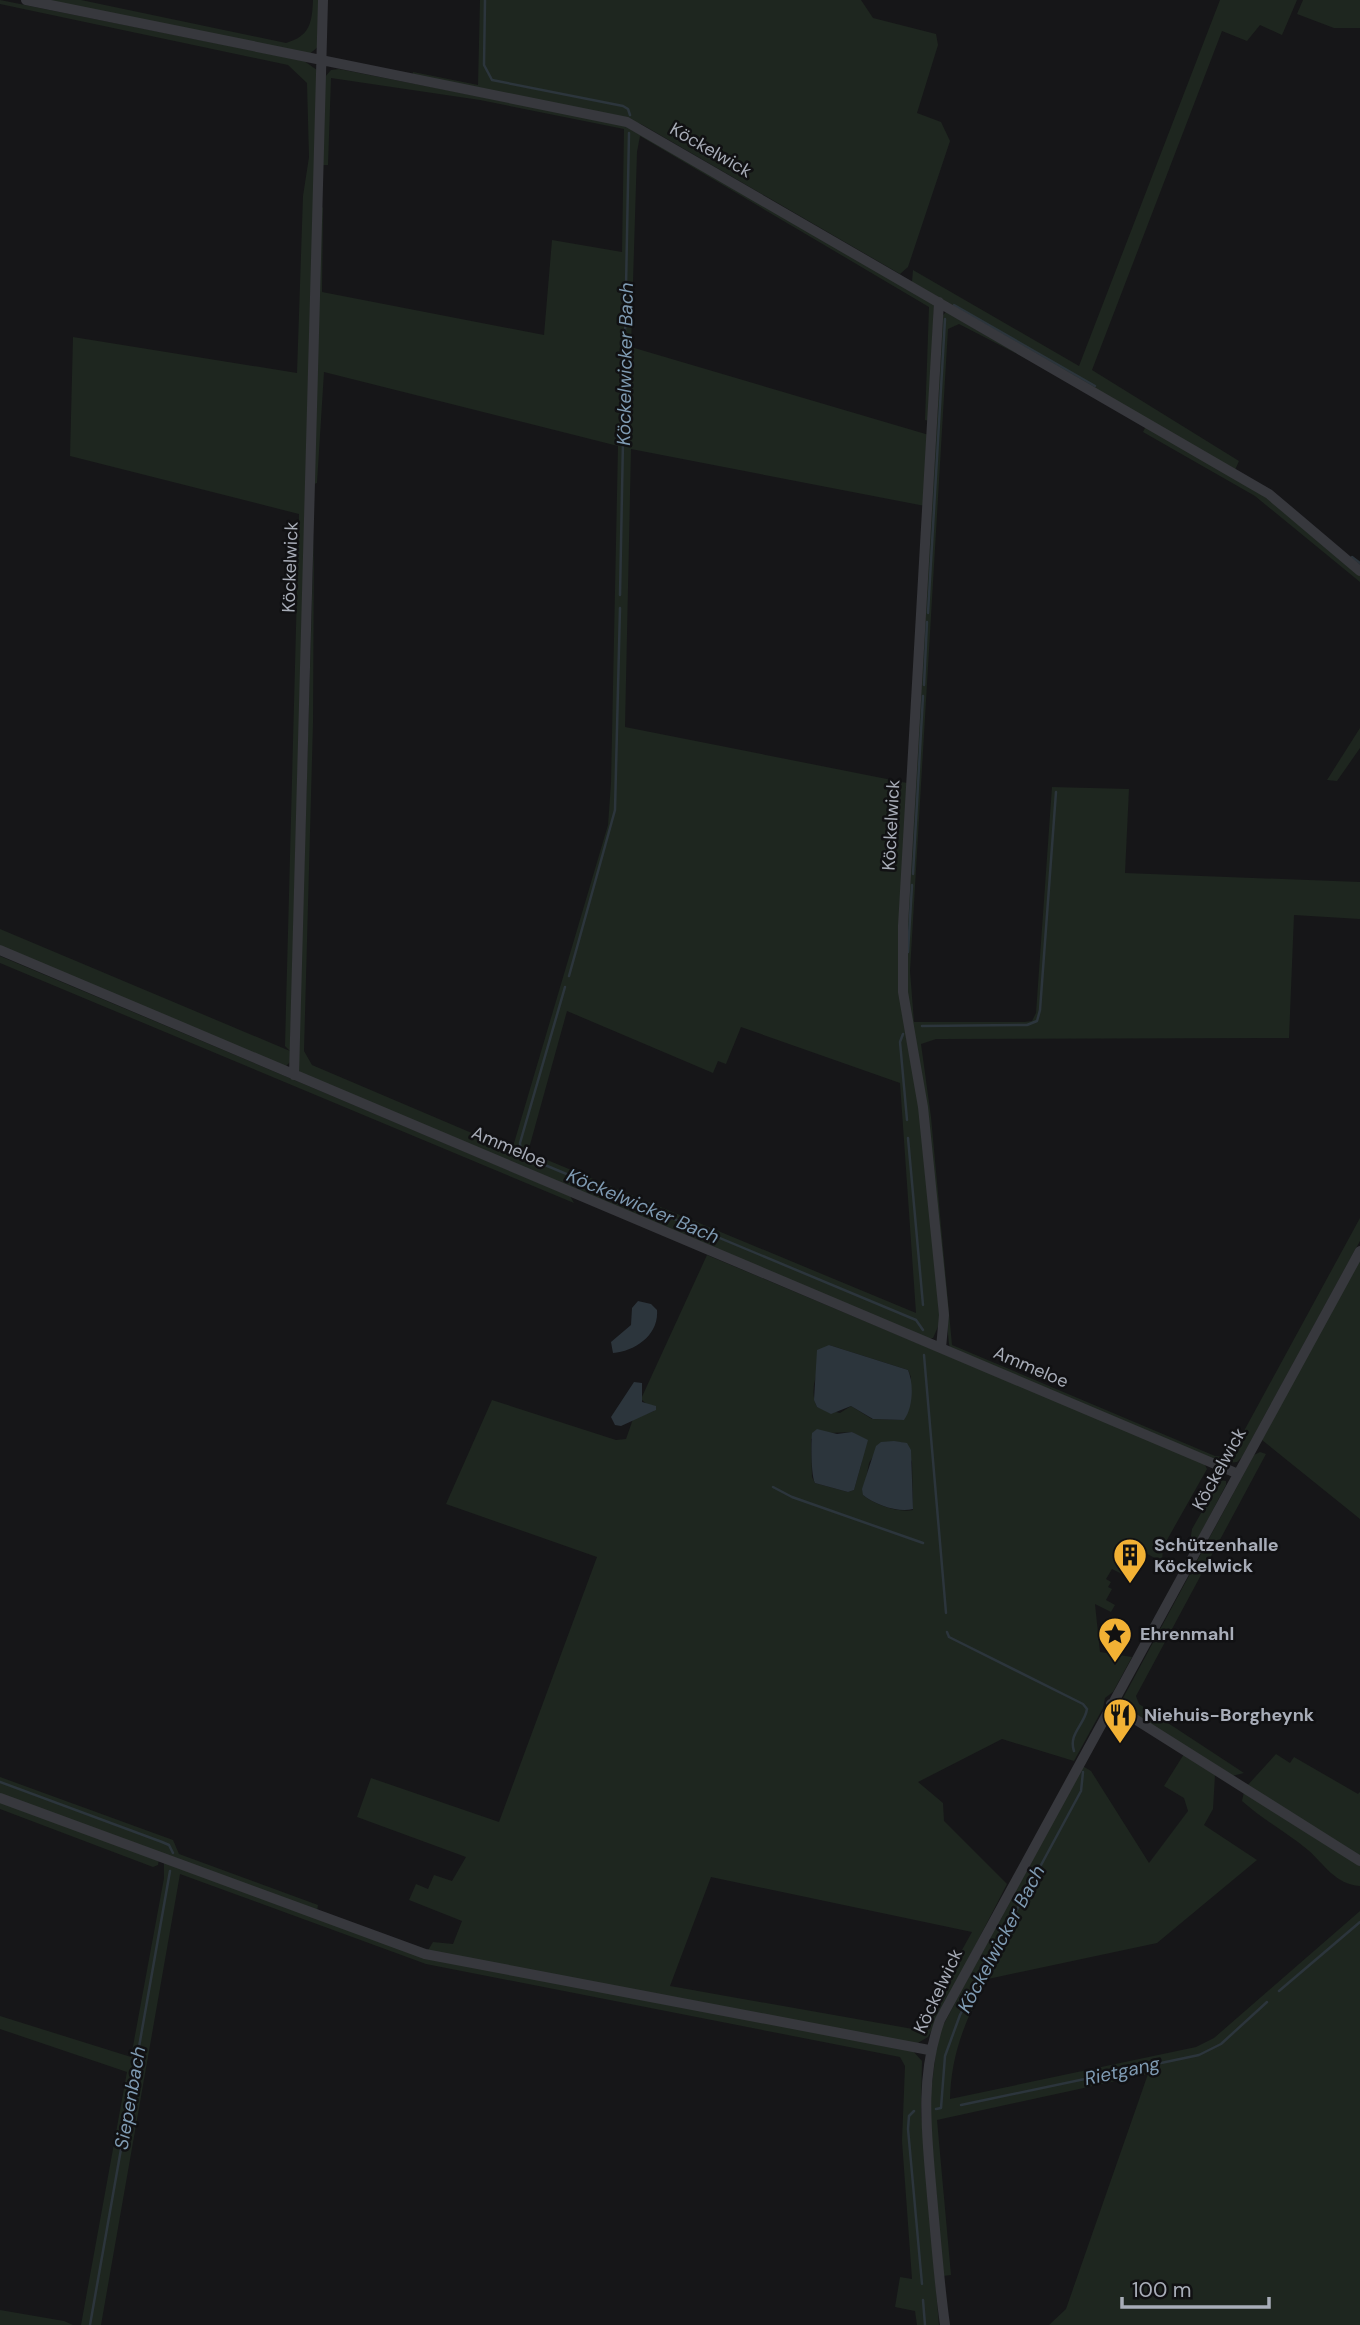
<svg xmlns="http://www.w3.org/2000/svg" width="1360" height="2325" viewBox="0 0 1360 2325" font-family="'DM Sans',sans-serif">
<rect width="100%" height="100%" fill="#161618"/>
<!-- green -->
<path fill="#1e261f" fill-rule="evenodd" d="M0 0 304 61 317 70 290 1062 284 1068 0 949V929L290 1051 285 1046 299 514 70 456 73 337 297 373 303 196 309 157 307 83 288 65 0 4Z
M35 0H81L286 43C310 36 312 23 313 0H320L319 46 307 56Z
M480 0H861L873 18 936 34 938 45 917 113 941 122 950 141 908 267 900 274 641 124 412 78 413 72 478 85Z
M1220 0H1297L1282 35 1260 25 1247 41 1222 31 1092 370 1239 461 1235 470 912 282 913 270 1079 366Z
M1303 0H1360V28H1334L1297 14Z
M339 69 624 125 934 304 929 421 925 420 929 307 640 136 637 152 631 347 929 435 925 506 631 449 625 727 907 783 899 940 921 1106 940 1322 933 1338 928 1339 302 1075 298 1069 314 534 313 723 304 1051 312 1065 512 1150 608 825 611 783 618 446 324 372 317 483 312 485 319 211 323 207 322 292 544 335 552 240 622 252 624 129 480 100 331 78 328 165H320L325 77 331 70ZM567 1011 713 1073 718 1061 726 1064 741 1027 900 1083 916 1313 528 1152Z
M946 312 1025 358 959 324 948 329 910 971 914 1022H1024L1032 1021 1036 1013 1052 787 1129 789 1125 873 1360 882V919L1294 915 1289 1038 936 1039 921 1044 931 1117 952 1345 1215 1456 1228 1457 1232 1453 1360 1218V1241L1242 1457 1237 1462 1221 1464 950 1348 949 1344 926 1114 904 974 943 315Z
M1146 426 1255 490 1290 514 1360 575V582L1255 496 1143 432Z
M1360 728V748L1337 781 1327 780Z
M0 956 570 1196 574 1203 0 963Z
M707 1255 1204 1463 1207 1469 1163 1547 1162 1562 1142 1551 1128 1577 1112 1569 1106 1579 1111 1582 1108 1587 1112 1589 1106 1600 1115 1605 1111 1612 1095 1604 1100 1652 1132 1657 1113 1692 1105 1698 1103 1708 1074 1761 1002 1739 918 1782 943 1803 944 1821 1007 1884 928 2037 916 2044 427 1952 433 1942 453 1944 462 1921 409 1900 416 1884 428 1889 434 1875 452 1881 466 1857 357 1817 371 1778 499 1822 597 1557 446 1504 492 1400 616 1440 626 1439 633 1419 654 1411 641 1399ZM829 1345 908 1370 911 1377 904 1420 872 1419 851 1406 840 1413 817 1407C807 1387 821 1363 829 1345ZM853 1432 862 1461 854 1490 848 1492 815 1483 812 1477 811 1439 829 1433ZM882 1442H902L912 1462 913 1510C899 1513 875 1505 863 1495L869 1463ZM711 1877 972 1932 923 2020 913 2029 670 1986Z
M1360 1257V1519L1262 1440Z
M1260 1452 1266 1454 1136 1696 1139 1704 1244 1773 1232 1776 1133 1714 1122 1700 1254 1455Z
M1220 1480 1226 1481V1485L1196 1542H1190L1192 1529Z
M1184 1754 1215 1775 1213 1809 1204 1825 1257 1860 1157 1943 988 1979C966 2017 951 2054 950 2099L1196 2047 1214 2038 1360 1911V2325H1049L1066 2309 1148 2074 937 2120 951 2275 943 2276 929 2108 938 2035 1081 1765 1091 1771 1149 1863 1188 1811 1184 1798 1164 1786Z
M1276 1754 1290 1763 1294 1757 1358 1794 1360 1792V1857L1246 1787Z
M0 1777 173 1840 179 1854 318 1905 317 1911 0 1795Z
M1244 1792 1360 1865V1886C1335 1884 1325 1865 1308 1850 1286 1832 1262 1819 1242 1801Z
M0 1801 159 1859 158 1865 153 1867 0 1809Z
M164 1861 419 1954 912 2050 922 2061 921 2112 939 2325H917L915 2311 895 2307 900 2277 912 2279 902 2141 905 2066 900 2057 426 1964 180 1874 101 2325H81L127 2072 0 2029V2016L131 2057 164 1878Z
M0 2310 64 2321 73 2325H0Z"/>
<!-- water -->
<path fill="#2c353c" d="M638 1301 651 1304 657 1310C659 1335 635 1351 613 1353L611 1342 631 1325 632 1308Z
M829 1345 908 1370C914 1384 913 1408 904 1420L873 1419 851 1406 831 1414 817 1407 814 1400 817 1350Z
M634 1382 642 1383V1402L656 1406V1410L621 1426 615 1425 611 1417Z
M817 1429 837 1434 852 1432 868 1440 854 1490 848 1492 815 1483C811 1476 811 1443 812 1433Z
M894 1441 907 1443 911 1450 913 1509C899 1513 875 1505 863 1495L862 1489 876 1446 881 1442Z"/>
<g fill="none" stroke-linecap="round" stroke-linejoin="round">
<!-- stream -->
<path stroke="#2c353c" stroke-width="2.5" d="M485 0 484 65 492 80 623 106 628 109 630 115
M954 305 1095 386
M1352 557 1360 563
M620 595 629 133
M928 613 945 319
M924 685 927 622
M913 874 923 696
M908 952 912 885
M569 976 615 810 620 608
M565 987 520 1143 521 1155 916 1320 923 1330
M922 1026 1027 1025 1037 1021 1040 1010 1056 792
M903 1034 900 1042 907 1120
M908 1138 923 1305
M924 1355 946 1613
M773 1487 792 1497 923 1543
M947 1632 949 1637 1083 1704 1087 1709C1085 1724 1068 1734 1074 1751
M0 1782 162 1842 169 1845 173 1853
M1279 1991 1360 1922
M961 2105 1199 2055 1221 2044 1267 2002
M936 2109 941 2108 945 2056 960 2015 1081 1791 1083 1772
M914 2111 909 2116 908 2129 922 2284
M923 2300 925 2325
M90 2325 170 1871"/>
<!-- street -->
<path stroke="#37383d" stroke-width="10" d="M26 0 627 122 1269 494 1360 571
M939 302 903 926V992L923 1107 944 1315 941 1348
M0 950 1236 1473
M294 1075 323 0
M1111 1704 1360 1861
M0 1798 425 1954 929 2050
M945 2325C939 2282 936 2239 932 2196 927 2135 919 2079 940 2020L1360 1251"/>
</g>
<!-- icons -->
<defs>
<g id="building-pin" transform="scale(1.75)"><path d="M0 17L-7.5 6A9.5 9.5 0 1 1 7.5 6Z" fill="#f2b134" stroke="#111113"/><path d="M-4-6H4V6H1V3H-1V6H-4ZM-2.5-4.3h1.7v1.8h-1.7ZM.8-4.3h1.7v1.8H.8ZM-2.5-1h1.7V.8h-1.7ZM.8-1h1.7V.8H.8Z" fill="#111"/></g>
<g id="sight-pin" transform="scale(1.75)"><path d="M0 17L-7.5 6A9.5 9.5 0 1 1 7.5 6Z" fill="#f2b134" stroke="#111113"/><path d="M0-6L1.8-2.2L6-1.7L2.9 1.2L3.7 5.4L0 3.3L-3.7 5.4L-2.9 1.2L-6-1.7L-1.8-2.2Z" fill="#111"/></g>
<g id="restaurant-pin" transform="scale(1.75)"><path d="M0 17L-7.5 6A9.5 9.5 0 1 1 7.5 6Z" fill="#f2b134" stroke="#111113"/><path d="M-5-6h1v4h1v-4h1v4h1v-4h1v5L-1.5 .5V6h-2V.5L-5-1ZM5-6V6H3V1.5H1.5Q1.5-4 5-6Z" fill="#111"/></g>
</defs>
<g fill-rule="evenodd">
<use href="#building-pin" x="1130" y="1555"/>
<use href="#sight-pin" x="1115" y="1634"/>
<use href="#restaurant-pin" x="1120" y="1715"/>
</g>
<g text-anchor="middle" dominant-baseline="central" stroke-width="5" stroke-linejoin="round" paint-order="stroke">
<!-- street labels -->
<g font-size="18" fill="#a8adb8" stroke="#111113">
<text transform="translate(711 150) rotate(30)">Köckelwick</text>
<text transform="translate(290 567) rotate(-88)">Köckelwick</text>
<text transform="translate(891 825) rotate(-87)">Köckelwick</text>
<text transform="translate(509 1147) rotate(23)">Ammeloe</text>
<text transform="translate(1031 1367) rotate(23)">Ammeloe</text>
<text transform="translate(1219 1469) rotate(-61)">Köckelwick</text>
<text transform="translate(938 1991) rotate(-65)">Köckelwick</text>
</g>
<!-- poi labels -->
<g font-size="18" font-weight="bold" fill="#a8adb8" stroke="#111113" text-anchor="start">
<text x="1154" y="1545">Schützenhalle<tspan x="1154" dy="21">Köckelwick</tspan></text>
<text x="1140" y="1634">Ehrenmahl</text>
<text x="1144" y="1715">Niehuis-Borgheynk</text>
</g>
<!-- water labels -->
<g font-size="19" font-style="italic" fill="#7f9bb3" stroke="#111113">
<text transform="translate(625 364) rotate(-89)">Köckelwicker Bach</text>
<text transform="translate(643 1206) rotate(23)">Köckelwicker Bach</text>
<text transform="translate(1001 1939) rotate(-62)">Köckelwicker Bach</text>
<text transform="translate(1122 2071) rotate(-12)">Rietgang</text>
<text transform="translate(130 2098) rotate(-80)">Siepenbach</text>
</g>
</g>
<!-- scale -->
<path d="M1122 2297v10h147v-10" fill="none" stroke="#a8adb8" stroke-width="3.5"/>
<text x="1132" y="2297" font-size="21" fill="#a8adb8" stroke="#111113" stroke-width="5" paint-order="stroke">100 m</text>
</svg>
